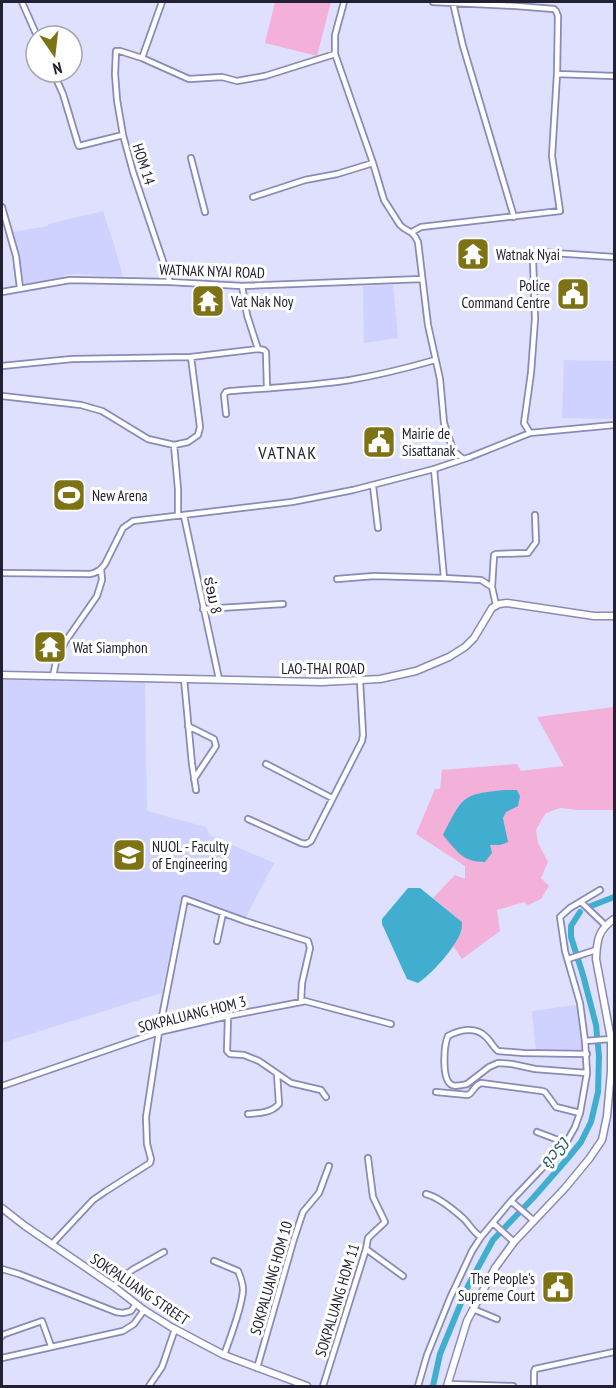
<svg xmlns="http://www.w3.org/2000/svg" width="616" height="1388" viewBox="0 0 616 1388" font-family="'PT Sans Narrow','Noto Sans Lao',sans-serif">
<rect width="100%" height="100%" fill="#dee0fe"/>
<!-- built -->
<path fill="#cfd2ff" d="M103 211 115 248 123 277 75 274 64 275V279L24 284 12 232 48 226V224Z
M393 285 398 338 364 343 363 286Z
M564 360 614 361V419L562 418Z
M2 677 145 680 147 811 206 827 210 835 274 863 245 919 183 897 162 988 165 992 2 1043Z
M575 1005 579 1015 583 1050 536 1053 532 1011Z"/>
<!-- green -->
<path fill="#f3b0d8" d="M275 2H331L317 56 265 43Z
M614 707V810H579L560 808 546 813 542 819 536 830 538 843 548 862 541 878 549 886 541 899 528 905 524 902 497 910 500 931 462 959 453 946 461 932 462 922 433 898 455 875 465 879V866L416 834 435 789H440L442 770 517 764 521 771 564 766 537 717Z"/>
<!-- water -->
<path fill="#41aed0" d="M505 790H517L520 796 518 806 506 812 503 818 508 842 500 845H490L492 853 485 862C462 862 457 851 443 835 463 797 461 794 505 790Z
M408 888H420L462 922C462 925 462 928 461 931 457 946 431 975 418 983L407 979 382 924V919Z"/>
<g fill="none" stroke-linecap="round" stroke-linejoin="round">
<!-- canal -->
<path stroke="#41aed0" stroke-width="6" d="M591 906 614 897
M433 1386 440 1354 468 1286 493 1240 533 1198 568 1158 581 1142 591 1122 598 1092 599 1056 596 1025 583 975 571 937V926L580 912"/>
<!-- minor casing -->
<g stroke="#898ab7" stroke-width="8">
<path id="minor" d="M22 2 37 36
M344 2 335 35V54L373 163 384 200 400 225C408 233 412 229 418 242L428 325 440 379 444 423 452 447 455 452 463 459
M453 3 463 46 514 217
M142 58 162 2
M53 72 63 94 78 144 79 146 123 135
M557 74 614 76
M191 158 205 212
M253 197 305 180 337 174 373 163
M2 207 16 256 20 288
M412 232 421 227 560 211 552 156 557 74 558 16 556 11 554 9 516 6 433 2
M531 254 539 252 614 257
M170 282 133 172 123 135 117 100 115 74 116 51H120L142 58 189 79 222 77 237 81 265 76 335 54
M242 286 247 315 258 349
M2 292 70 280 170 282 242 286 422 279
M2 366 72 359 191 357 258 349 264 350 266 352 267 388
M2 396 81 405 102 411 148 439 174 445 188 442 198 435 200 427 191 357
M226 414 224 395 226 392 230 391C270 388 310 386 350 380 379 375 407 368 435 360
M530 433 524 423 531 373 535 319 533 260 534 254
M174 445 178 489V516
M434 469 444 578
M373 486 378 528
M184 516 219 679
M2 573 90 574C97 573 101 570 105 564L123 528 133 521 292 502 353 490 434 469 470 457 530 433 614 425
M337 579 374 576 444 578 481 580 492 587
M496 605 492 587 494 555 496 554 528 553 536 542 535 515
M203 609 283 604
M53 676 56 662 65 642 97 596 102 580 101 569
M184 679 192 764 196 790
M188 726 214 739 216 746 194 779
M266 764 332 798
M248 819 301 843 306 844 311 841 362 741 363 735 360 681
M581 902 605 925
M217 941 223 913
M568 959 596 950
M228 1016 227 1051 230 1054 244 1055 259 1061 291 1083 321 1090 326 1097
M585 1041 611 1039
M587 1054 523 1053 498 1051C493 1047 490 1040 485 1036 475 1026 459 1030 448 1036 444 1045 441 1080 452 1085 456 1087 462 1085 467 1084L489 1067 498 1063 512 1064 535 1069 587 1073
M2 1086 159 1032 228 1016 301 1002 305 1001 391 1024
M436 1092 468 1095C474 1092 473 1086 481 1083L542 1091 545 1092 556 1107 580 1113
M248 1114C260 1113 271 1113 279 1104L277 1074
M537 1132 566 1143
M426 1194C438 1197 454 1210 464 1219 470 1225 473 1232 481 1237
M511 1201 534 1221
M493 1223 514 1242
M52 1244 93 1200 106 1191 150 1163 151 1159 147 1144 146 1117 159 1032 185 899 245 921 308 941 310 948 302 983 301 1002
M366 1249 403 1276
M214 1261 238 1271C241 1278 243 1283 243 1290 242 1308 230 1338 224 1355
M2 1269 19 1274 116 1312 123 1313 131 1311 136 1304
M113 1286 132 1270 164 1252
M473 1309 497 1319
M2 1336V1335L42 1321 51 1346
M2 1358 123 1331 134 1324 144 1310
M257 1368 294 1239 303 1212 319 1193 329 1166
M448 1384 513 1386
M149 1386 162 1367 175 1329
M323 1386 366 1249 368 1238 385 1222 373 1197 368 1158
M418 1386 427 1355 450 1298 472 1251 481 1237 511 1201 566 1143 575 1127 580 1113 587 1073 585 1041 580 1003 565 951 560 917 570 908 600 890
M534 1386V1372L535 1369 614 1352"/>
</g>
<!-- tertiary casing -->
<g stroke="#898ab7" stroke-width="9">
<path id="tertiary" d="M2 675 321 682 380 679 416 671 449 657 465 647 474 638 492 608 499 604 507 603 594 616H614
M2 1208 25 1226 113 1286 144 1310 171 1327 224 1355 307 1386
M447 1386 467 1321 495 1268 514 1242 565 1188 589 1159 602 1140 607 1116 611 1071V1039L596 959C597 940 598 930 614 919"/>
</g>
<!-- minor -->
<use href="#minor" stroke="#fff" stroke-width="4.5"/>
<!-- tertiary -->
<use href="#tertiary" stroke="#fff" stroke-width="6"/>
</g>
<!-- icons -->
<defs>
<g id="temple-square" transform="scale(1.725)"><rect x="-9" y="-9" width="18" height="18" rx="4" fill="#7d7314" stroke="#fff"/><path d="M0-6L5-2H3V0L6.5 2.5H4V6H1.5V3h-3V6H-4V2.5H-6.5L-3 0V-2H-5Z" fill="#fff"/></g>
<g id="civic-square" transform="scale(1.725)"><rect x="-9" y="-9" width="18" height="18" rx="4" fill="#7d7314" stroke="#fff"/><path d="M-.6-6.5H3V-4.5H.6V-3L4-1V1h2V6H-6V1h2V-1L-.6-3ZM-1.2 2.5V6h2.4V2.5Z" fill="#fff"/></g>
<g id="stadium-square" transform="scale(1.725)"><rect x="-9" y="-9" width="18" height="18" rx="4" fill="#7d7314" stroke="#fff"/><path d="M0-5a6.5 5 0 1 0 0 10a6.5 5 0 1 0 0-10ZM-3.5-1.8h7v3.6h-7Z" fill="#fff"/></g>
<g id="university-square" transform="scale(1.725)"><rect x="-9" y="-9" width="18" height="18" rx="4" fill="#7d7314" stroke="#fff"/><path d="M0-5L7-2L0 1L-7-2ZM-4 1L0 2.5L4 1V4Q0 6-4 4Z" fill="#fff"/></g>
</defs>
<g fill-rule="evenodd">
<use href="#temple-square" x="473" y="254"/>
<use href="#civic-square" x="573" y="294"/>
<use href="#temple-square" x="208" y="301"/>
<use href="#civic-square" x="379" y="442"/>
<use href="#stadium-square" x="69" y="495"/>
<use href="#temple-square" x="50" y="647"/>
<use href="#university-square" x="129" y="855"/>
<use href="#civic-square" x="558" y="1287"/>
</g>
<g text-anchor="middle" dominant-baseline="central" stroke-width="6" stroke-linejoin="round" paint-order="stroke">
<!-- street labels -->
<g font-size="15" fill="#212133" stroke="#fff">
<text transform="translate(144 164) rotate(72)">HOM 14</text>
<text transform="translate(212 271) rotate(2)">WATNAK NYAI ROAD</text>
<text transform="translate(213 595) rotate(78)">ຮ່ອມ 8</text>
<text x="323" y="668">LAO-THAI ROAD</text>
<text transform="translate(192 1014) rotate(-14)">SOKPALUANG HOM 3</text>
<text transform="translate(271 1278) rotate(-74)">SOKPALUANG HOM 10</text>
<text transform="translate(140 1289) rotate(34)">SOKPALUANG STREET</text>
<text transform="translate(337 1300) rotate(-73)">SOKPALUANG HOM 11</text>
</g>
<!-- poi labels -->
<g font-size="15" fill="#212133" stroke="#fff" text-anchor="start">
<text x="496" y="254">Watnak Nyai</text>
<text x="550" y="285" text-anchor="end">Police<tspan x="550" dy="17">Command Centre</tspan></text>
<text x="231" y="301">Vat Nak Noy</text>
<text x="402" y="433">Mairie de<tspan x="402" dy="17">Sisattanak</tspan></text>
<text x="92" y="495">New Arena</text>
<text x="73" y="647">Wat Siamphon</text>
<text x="152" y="846">NUOL - Faculty<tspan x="152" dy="17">of Engineering</tspan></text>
<text x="535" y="1278" text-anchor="end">The People's<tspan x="535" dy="17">Supreme Court</tspan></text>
</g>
<!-- water labels -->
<g font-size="16" font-style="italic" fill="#2b5867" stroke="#fff">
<text transform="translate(553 1152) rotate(-51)">ຄູວຽງ</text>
</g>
<!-- quarter labels -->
<g font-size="18" letter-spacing="1.5" fill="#212133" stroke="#fff">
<text x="288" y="452">VATNAK</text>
</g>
</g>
<!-- border -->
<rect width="616" height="1388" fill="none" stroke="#212133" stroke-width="6"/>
<!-- north arrow -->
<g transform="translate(54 54) rotate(166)"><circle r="28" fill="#ffffff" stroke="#a6a6ad" stroke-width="1.5"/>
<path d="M0-4.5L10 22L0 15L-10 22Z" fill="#7d7314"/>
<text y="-9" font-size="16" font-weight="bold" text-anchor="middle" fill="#212133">N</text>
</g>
</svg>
